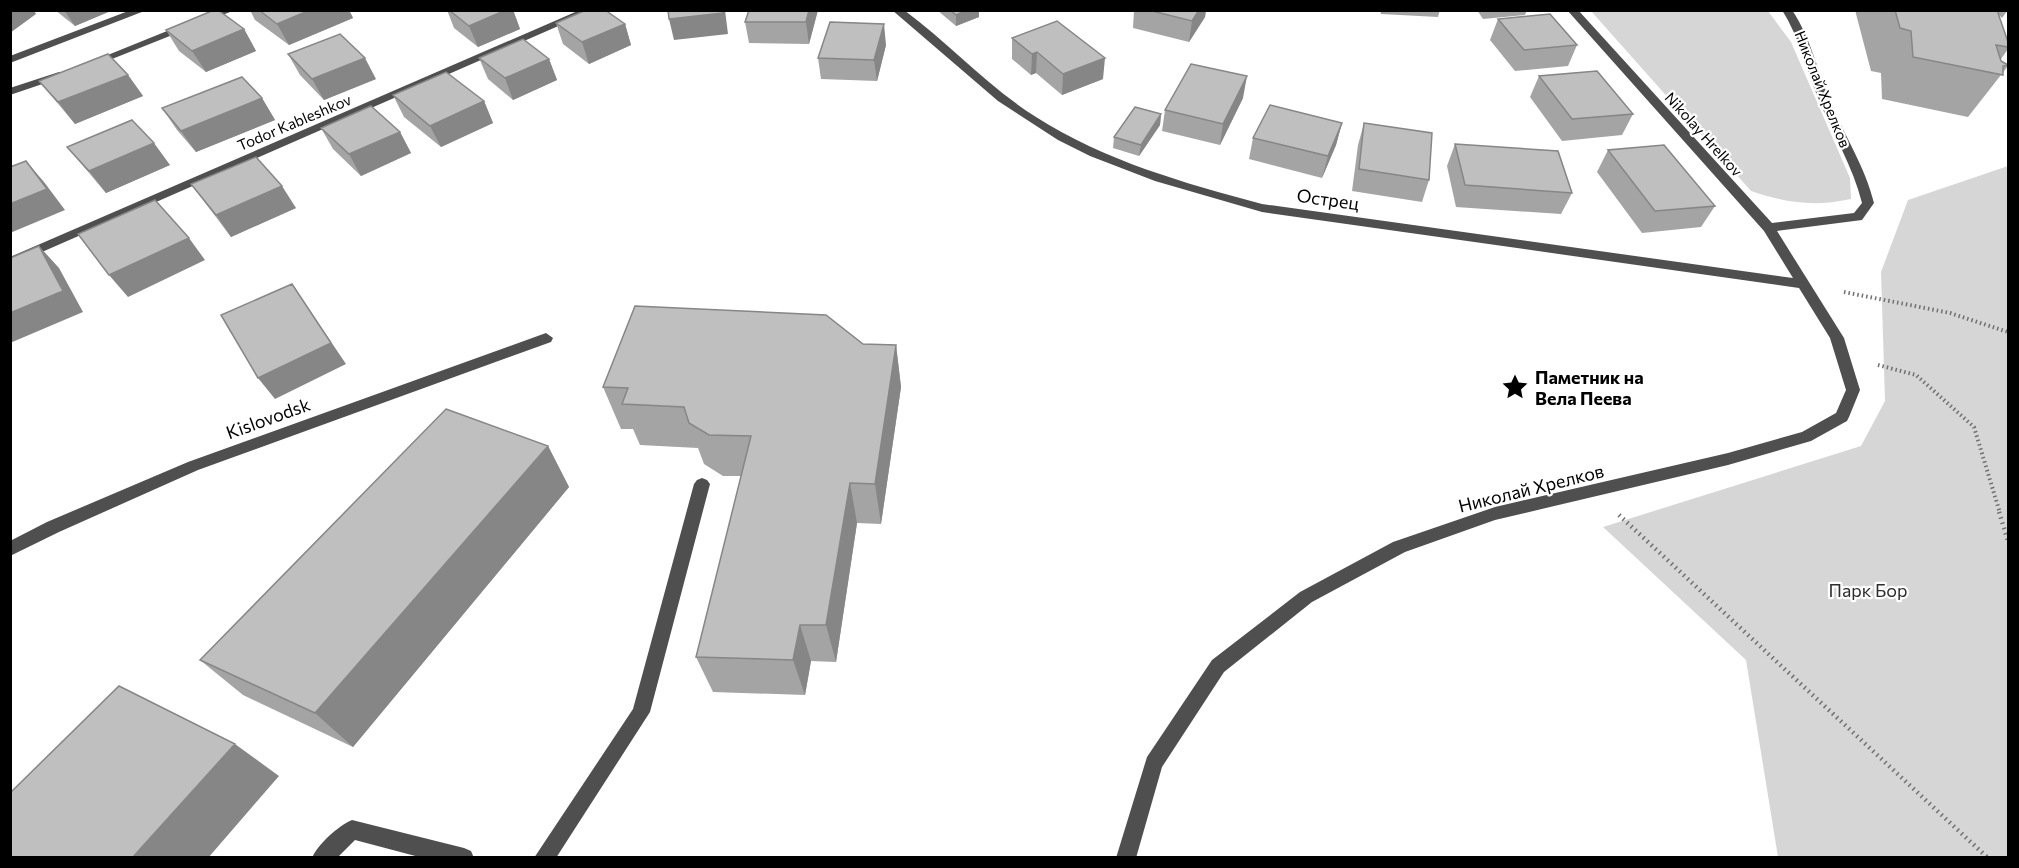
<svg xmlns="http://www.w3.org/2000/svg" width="2019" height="868" viewBox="0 0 2019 868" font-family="Commissioner,sans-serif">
<rect width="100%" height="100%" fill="#fff"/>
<!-- green -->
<path fill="#d6d6d6" d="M1591 11H1768L1791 42 1850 178 1851 199C1814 207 1787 203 1751 191Z
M2008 166V857H1778L1746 660 1603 527 1861 446 1885 401 1881 272 1908 200Z"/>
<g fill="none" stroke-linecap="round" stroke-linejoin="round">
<!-- path-far1 -->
<path stroke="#717171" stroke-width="4" stroke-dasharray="1.5 3" stroke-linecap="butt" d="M1844 292 1950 313 2008 332
M1878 365 1916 375 1974 427 2000 513"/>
<!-- path -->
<path stroke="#717171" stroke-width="4.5" stroke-dasharray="1.5 4" stroke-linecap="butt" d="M1999 512 2008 541
M1619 515 1988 858"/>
<!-- minor -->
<path fill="#4f4f4f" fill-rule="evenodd" d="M131 10H147L10 63V56Z
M219 10H235L97 65H89L88 63Z
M580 10H595L10 266V257Z
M892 10H904C950 44 988 87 1036 117 1105 161 1184 183 1262 204L1793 278 1764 231 1567 10H1578L1772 223 1854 213 1862 203C1853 166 1833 135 1819 100 1806 70 1800 38 1782 10H1792C1811 38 1817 70 1830 101 1844 135 1865 166 1874 203L1862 220 1777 231 1844 338 1860 390 1849 417 1847 421 1811 441 1728 465 1495 520 1405 552 1312 602 1224 672 1162 767 1136 858H1116L1147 757 1212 660 1300 592 1393 542 1495 507 1728 453 1802 432 1836 413 1846 390 1830 338 1799 288 1262 212 1155 181 1090 156 1058 140 998 101Z
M59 72 63 73V77L10 95V88Z
M546 333 553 338 551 342 198 470 59 532 10 556V541L47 522 188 462Z
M702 478 707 480 710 484 650 712 556 858H534L633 709 694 484 697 480Z
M352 820 464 848 471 851 474 858H423L355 840 337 858H312C318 844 338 826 352 820Z"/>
</g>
<!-- wall -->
<path fill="#a4a4a4" d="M55 10H113L75 26Z
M250 10H349L353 18 289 45 255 20Z
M447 10H513L520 29 478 47 454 28Z
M749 10H818L809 44 749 43 745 22Z
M937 10H979V17L956 26Z
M1134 10H1206L1205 17 1189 42 1133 28Z
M1380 10H1440L1438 17 1381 14Z
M1477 10H1527L1525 15 1483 19Z
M1855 10H2008L2002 18 1998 14 2008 42V49L2001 59V61L2008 65V66L1968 117 1882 99 1881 73 1871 71Z
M1498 19 1577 45 1568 66 1515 71 1490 40Z
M556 23 625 24 631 45 589 64 563 44Z
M244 29 256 51 206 72 179 51 166 30Z
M1012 38 1103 79 1062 95 1036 73 1031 75 1012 59Z
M886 45 877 81 821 79 818 58Z
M288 54 376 79 324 100 300 75Z
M479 58 549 59 557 80 513 100 488 79Z
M128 75 143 96 75 124 39 81Z
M1539 76 1633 114 1622 135 1562 141 1530 97Z
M393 95 484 101 493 123 441 147 404 117Z
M262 98 275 120 196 152 177 130 162 108Z
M1243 98 1220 145 1162 131 1165 110Z
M1161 114 1160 125 1139 156 1113 148 1114 137Z
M1342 123 1336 145 1322 178 1249 159 1253 138Z
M1364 123 1429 180 1422 202 1352 191 1358 145Z
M321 128 400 132 411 153 361 176 333 149Z
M1455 144 1572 193 1561 214 1456 207 1447 166Z
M67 147 170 165 106 193Z
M1608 150 1715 206 1701 227 1642 233 1597 172Z
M191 184 296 208 231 237Z
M863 344 896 345 901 387 881 524 857 523 836 662 811 661 805 695 713 692 696 657 741 476H723L704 464 698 448 640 445 633 429H621L603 387Z
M548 446 569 487 353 747 243 695 200 660Z"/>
<!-- shaded-wall -->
<path fill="#868686" d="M10 10H34L36 14 10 33Z
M64 10H113L75 26Z
M310 10H349L353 18 289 45 277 24Z
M506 10H513L520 29 478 47 469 26Z
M725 10 728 34 674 40 669 19Z
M809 10H818L809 44 806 22Z
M967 10H979V17L956 26V15Z
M1199 10H1206L1205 17 1189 42 1192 21Z
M625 24 631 45 589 64 582 42Z
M884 24 886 45 877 81 874 60Z
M244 29 256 51 206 72 192 51Z
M1037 52 1036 73 1031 75 1032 54Z
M365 58 376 79 324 100 312 79Z
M1105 58 1103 79 1062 95 1063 74Z
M549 59 557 80 513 100 505 78Z
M128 75 143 96 75 124 58 102Z
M1247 76 1243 98 1220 145 1223 124Z
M262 98 275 120 196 152 181 131Z
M484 101 493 123 441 147 430 126Z
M1161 114 1160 125 1139 156 1141 145Z
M1342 123 1336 145 1322 178 1328 156Z
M400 132 411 153 361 176 349 154Z
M154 143 170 165 106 193 89 171Z
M26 161 44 182 65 210 10 233V204Z
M282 186 296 208 231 237 216 215Z
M189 238 205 260 128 297 109 275Z
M39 246 59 268 83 312 10 343V313Z
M292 284 346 364 275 399 258 378Z
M896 345 901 387 881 524 875 484Z
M548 446 569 487 353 747 315 713Z
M850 483 857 523 836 662 826 625Z
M800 625 811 661 805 695 793 660Z
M235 744 279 776 208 858H132Z"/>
<!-- building -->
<path fill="#bfbfbf" stroke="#868686" stroke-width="1.5" d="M214 10H218L244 29 192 51 166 30Z
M259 10H310L277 24Z
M449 10H506L469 26Z
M586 10H605L625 24 582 42 556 23Z
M668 10H723V13L669 19Z
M749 10H809L806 22H745Z
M950 10H967L956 15Z
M1148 10H1199L1192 21Z
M1895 10H1997L2008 42V47L1996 45 2001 61 2008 65 2003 66V75L1913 57 1911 31 1900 28Z
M1550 14 1577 45 1524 50 1498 19Z
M1057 21 1105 58 1063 74 1037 52 1032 54 1012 38Z
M830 22 884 24 874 60 818 58Z
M340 34 365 58 312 79 288 54Z
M523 39 549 59 505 78 479 58Z
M108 54 128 75 58 102 39 81Z
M1191 64 1247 76 1223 124 1165 110Z
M1597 71 1633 114 1572 119 1539 76Z
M446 72 484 101 430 126 393 95Z
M242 77 262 98 181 131 162 108Z
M1270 105 1342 123 1328 156 1253 138Z
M371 106 400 132 349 154 321 128Z
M1135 107 1161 114 1141 145 1114 137Z
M132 120 154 143 89 171 67 147Z
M1364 123 1432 133 1429 180 1359 169Z
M1455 144 1558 151 1572 193 1465 185Z
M1664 145 1715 206 1655 211 1608 150Z
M256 157 282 186 216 215 191 184Z
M26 161 47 189 10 204V167Z
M155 200 189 238 109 275 78 234Z
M39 246 63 291 10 313V258Z
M292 284 331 343 258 378 221 315Z
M635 306 826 315 863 344 896 345 875 484 850 483 826 625H800L793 660 696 657 751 436 709 435 689 423 684 407 622 404 628 388 603 387Z
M446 409 548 446 315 713 200 660Z
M119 686 235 744 132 858H10V793Z"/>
<!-- icons -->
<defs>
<g id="sight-bare" transform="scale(2.07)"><path d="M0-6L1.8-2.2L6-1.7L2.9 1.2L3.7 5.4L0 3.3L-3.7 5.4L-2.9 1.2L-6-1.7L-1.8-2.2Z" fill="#000" stroke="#fff" stroke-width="2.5" paint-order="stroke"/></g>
</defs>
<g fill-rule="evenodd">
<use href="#sight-bare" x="1515" y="387"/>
</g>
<g text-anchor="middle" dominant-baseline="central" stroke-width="4.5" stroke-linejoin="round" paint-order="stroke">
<!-- far-street labels -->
<g font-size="15" fill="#000" stroke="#fff">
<text transform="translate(1823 89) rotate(68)">Николай Хрелков</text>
<text transform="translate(294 122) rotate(-23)">Todor Kableshkov</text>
<text transform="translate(1704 134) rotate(48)">Nikolay Hrelkov</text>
</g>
<!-- street labels -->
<g font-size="18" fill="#000" stroke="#fff">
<text transform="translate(1328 199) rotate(8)">Острец</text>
<text transform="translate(268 418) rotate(-20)">Kislovodsk</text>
<text transform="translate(1531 488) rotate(-14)">Николай Хрелков</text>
</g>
<!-- poi labels -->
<g font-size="18" font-weight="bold" fill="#000" stroke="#fff" text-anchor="start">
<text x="1535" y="377">Паметник на<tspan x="1535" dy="21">Вела Пеева</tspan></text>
</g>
<!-- park labels -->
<g font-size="18" fill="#2d2d2d" stroke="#fff">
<text x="1868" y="590">Парк Бор</text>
</g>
</g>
<!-- border -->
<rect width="2019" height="868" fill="none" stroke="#000000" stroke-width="24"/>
</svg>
